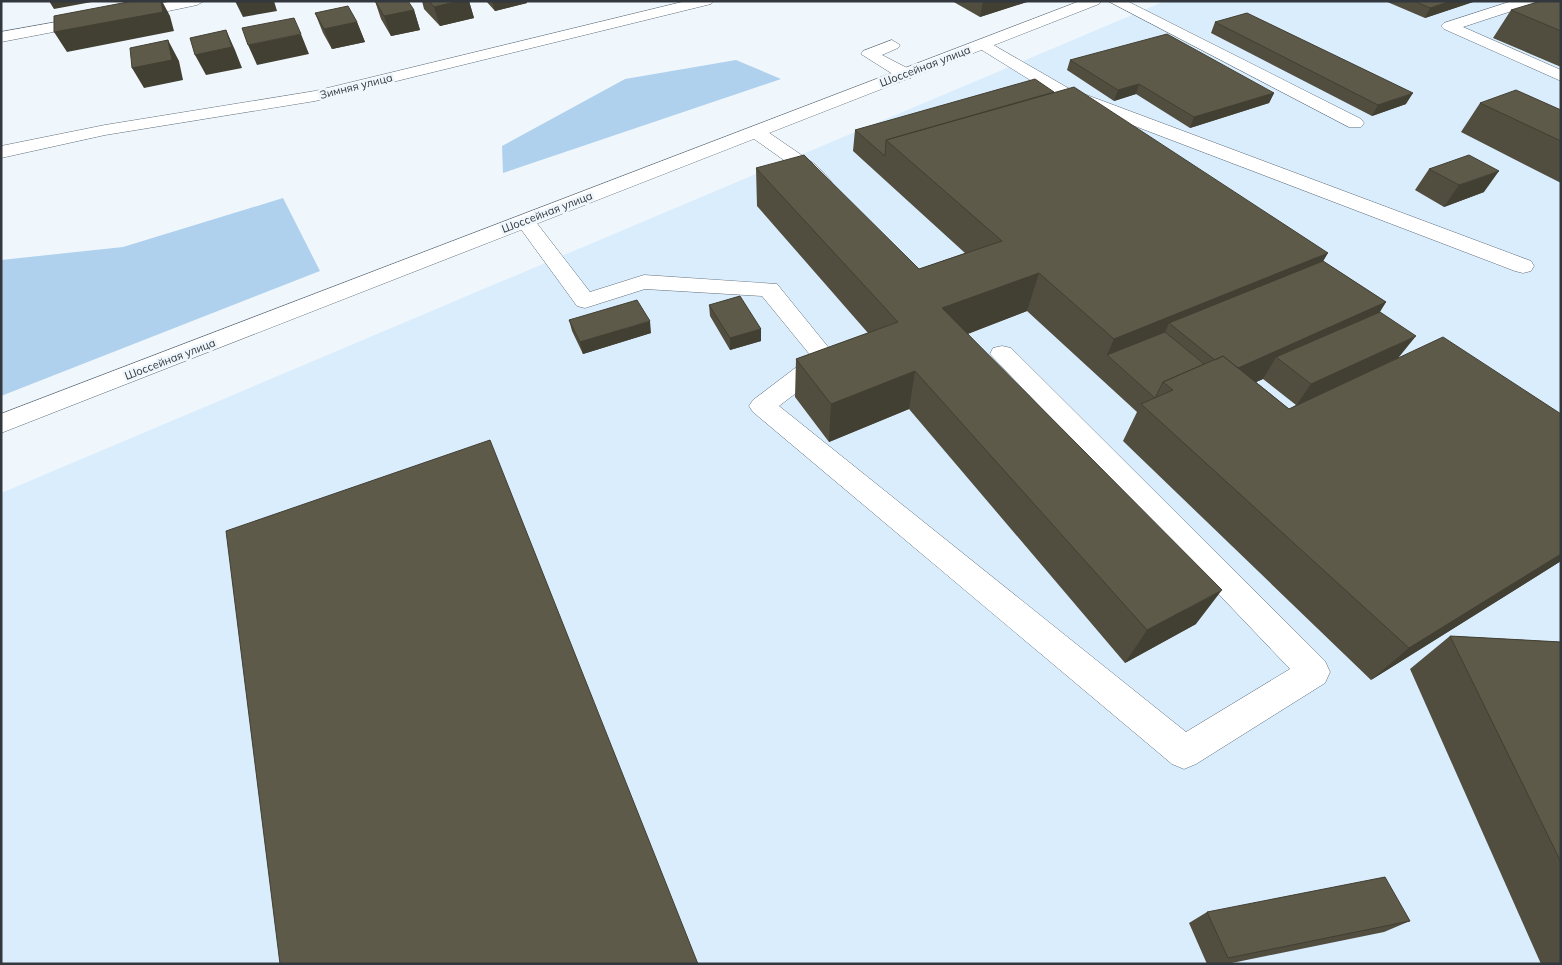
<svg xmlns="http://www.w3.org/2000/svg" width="1562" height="965" viewBox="0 0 1562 965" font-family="Mulish,sans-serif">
<rect width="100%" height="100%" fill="#f0f7fc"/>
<!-- built -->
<path fill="#daedfd" d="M1165 1H1561V964H1V493Z"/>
<!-- green -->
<path fill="#afd1ee" d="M736 60 781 79 503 173 502 146 625 79Z
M283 198 320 271 1 396V260L123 247Z"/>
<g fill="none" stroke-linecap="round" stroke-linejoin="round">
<!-- minor casing -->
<g stroke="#5f6e7b" stroke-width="1">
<path id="minor" d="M173 1H204L197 5 130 19 122 14 125 11Z
M686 1H713L711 4 315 101 105 135 1 158V146L105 125 315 91Z
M1108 1H1127L1361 119 1364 123 1361 127H1349Z
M1512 1H1535L1533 4 1463 27 1561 70V81L1444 29 1441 26 1444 23Z
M90 16 95 18 98 21 95 24 1 42V32Z
M983 39 1068 88 1531 261 1534 266 1531 271 1523 273 1515 271 1056 96 977 47 975 44Z
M892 40 900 45 898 48 882 55 911 70 913 74 911 78H899L861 54 863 51Z
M756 127 762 128 816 165 832 182 829 186H815L802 173 750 136 747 132 750 128Z
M525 215 532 217 590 292 644 275 777 284 837 358 834 364 779 406 1186 732 1290 669 990 354 993 348 1002 346 1011 348 1325 661 1330 672 1325 683 1196 764 1184 769 1172 764 753 412 749 406 753 400 811 356 762 296 645 289 585 308 577 306 515 221 518 217Z"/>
</g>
<!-- major casing -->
<g stroke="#5f6e7b" stroke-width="1">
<path id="major" d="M1080 1H1101L1099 4 1 433V414Z"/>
</g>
<!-- minor -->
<use href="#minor" fill="#fff" fill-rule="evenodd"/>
<!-- major -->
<use href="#major" fill="#fff" fill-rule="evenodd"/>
</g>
<!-- wall -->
<path fill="#514d3f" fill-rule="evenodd" d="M375 1 414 10 420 30 391 36 381 19Z
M422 1H469L474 18 440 26 424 9Z
M486 1H527V3L495 11Z
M952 1H1030L980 17Z
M1385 1H1476L1425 18Z
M1561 1V67L1493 38 1511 10Z
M315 13 357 22 365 42 332 49 323 33Z
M1215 22 1406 104 1372 116 1211 33Z
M1070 60 1274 93 1269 103 1190 128 1136 94 1114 101 1067 70Z
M1054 92 1323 261 1386 302 1380 312 1399 357 1561 561 1371 680 1123 441 1137 412 1027 311 968 334 1196 624 1125 663 909 409 829 442 795 397 796 359 868 333 757 206 756 168 919 269 965 253 853 151 855 130ZM1263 379 1296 405 1289 409 1256 382Z
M1480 103 1561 110V183L1461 132Z
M1429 169 1484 192 1444 207 1415 190Z
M709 305 761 329V341L730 350 710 316Z
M569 320 651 333 583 354 572 331Z
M1450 636 1561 642V964H1541L1410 669Z
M1207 912 1410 921 1384 932 1227 964H1207L1189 923Z"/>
<!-- shaded-wall -->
<path fill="#423f33" d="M49 1H97L54 9Z
M161 1H162L170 16 174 31 67 52 54 32Z
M235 1H274L277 11 243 17Z
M459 1H469L474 18 440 26 434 7Z
M492 1H527V3L495 11Z
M983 1H1030L980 17Z
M1451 1H1476L1425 18 1430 8Z
M414 10 420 30 391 36 384 16Z
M357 22 365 42 332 49 324 29Z
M226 30 235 50 242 68 206 75 195 55Z
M301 34 309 54 257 65 248 45Z
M168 40 179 61 183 80 144 88 132 68Z
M1139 84 1136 94 1114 101 1118 90Z
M1274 93 1269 103 1190 128 1194 117Z
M1413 93 1406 104 1372 116 1378 105Z
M1499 171 1484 192 1444 207 1459 185Z
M1328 253 1305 292 1169 323 1155 354 1107 355 1114 339Z
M1039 273 1027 311 935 346 942 308Z
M1386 302 1365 333 1276 357 1263 379 1212 402 1229 372Z
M650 321 651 333 583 354 580 342Z
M761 329V341L730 350V338Z
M1416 336 1399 357 1296 406 1311 384Z
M915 371 909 409 829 442 831 404Z
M1561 554V561L1371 680 1409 648Z
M1222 590 1196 624 1125 663 1147 630Z"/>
<!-- building -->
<path fill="#5e5a49" stroke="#423f33" d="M133 1H161L163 12 54 32V16Z
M375 1H408L414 10 384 16Z
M429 1H459L434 7Z
M1414 1H1451L1430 8Z
M1541 1H1561V31L1511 10Z
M348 6 357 22 324 29 315 13Z
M1247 13 1413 93 1378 105 1215 22Z
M294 18 301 34 248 45 242 28Z
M226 30 232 47 195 55 190 38Z
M1167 34 1274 93 1194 117 1139 84 1118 90 1070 60Z
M168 40 172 60 132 68 130 48Z
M1035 79 1054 92 886 140 885 156 855 130Z
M1074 87 1328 253 1114 339 1039 273 942 308 1222 590 1147 630 915 371 831 404 796 359 898 322 756 168 804 155 919 269 1002 241 886 140Z
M1516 90 1561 110V141L1480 103Z
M1469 155 1499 171 1459 185 1429 169Z
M1323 261 1386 302 1238 368 1223 356 1215 360 1169 323Z
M740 296 761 329 730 338 709 305Z
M637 300 650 321 580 342 569 320Z
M1380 312 1416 336 1311 384 1276 357Z
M1165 332 1204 364 1163 382 1155 398 1107 355Z
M1443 337 1561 414V554L1409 648 1141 404 1173 390 1163 382 1223 356 1289 409Z
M490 440 698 964H280L226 531Z
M1450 636 1561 642V862Z
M1385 877 1410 921 1228 958 1207 912Z"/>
<g text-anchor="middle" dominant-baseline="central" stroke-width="5" stroke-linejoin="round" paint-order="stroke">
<!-- far-street labels -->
<g font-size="11" fill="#32383e" stroke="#f0f7fc">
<text transform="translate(925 66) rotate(-21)">Шоссейная улица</text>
<text transform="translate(356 86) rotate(-14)">Зимняя улица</text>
<text transform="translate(547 212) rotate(-21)">Шоссейная улица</text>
<text transform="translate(170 359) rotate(-21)">Шоссейная улица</text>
</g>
</g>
<!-- border -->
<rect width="1562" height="965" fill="none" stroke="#32383e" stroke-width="5"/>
</svg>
